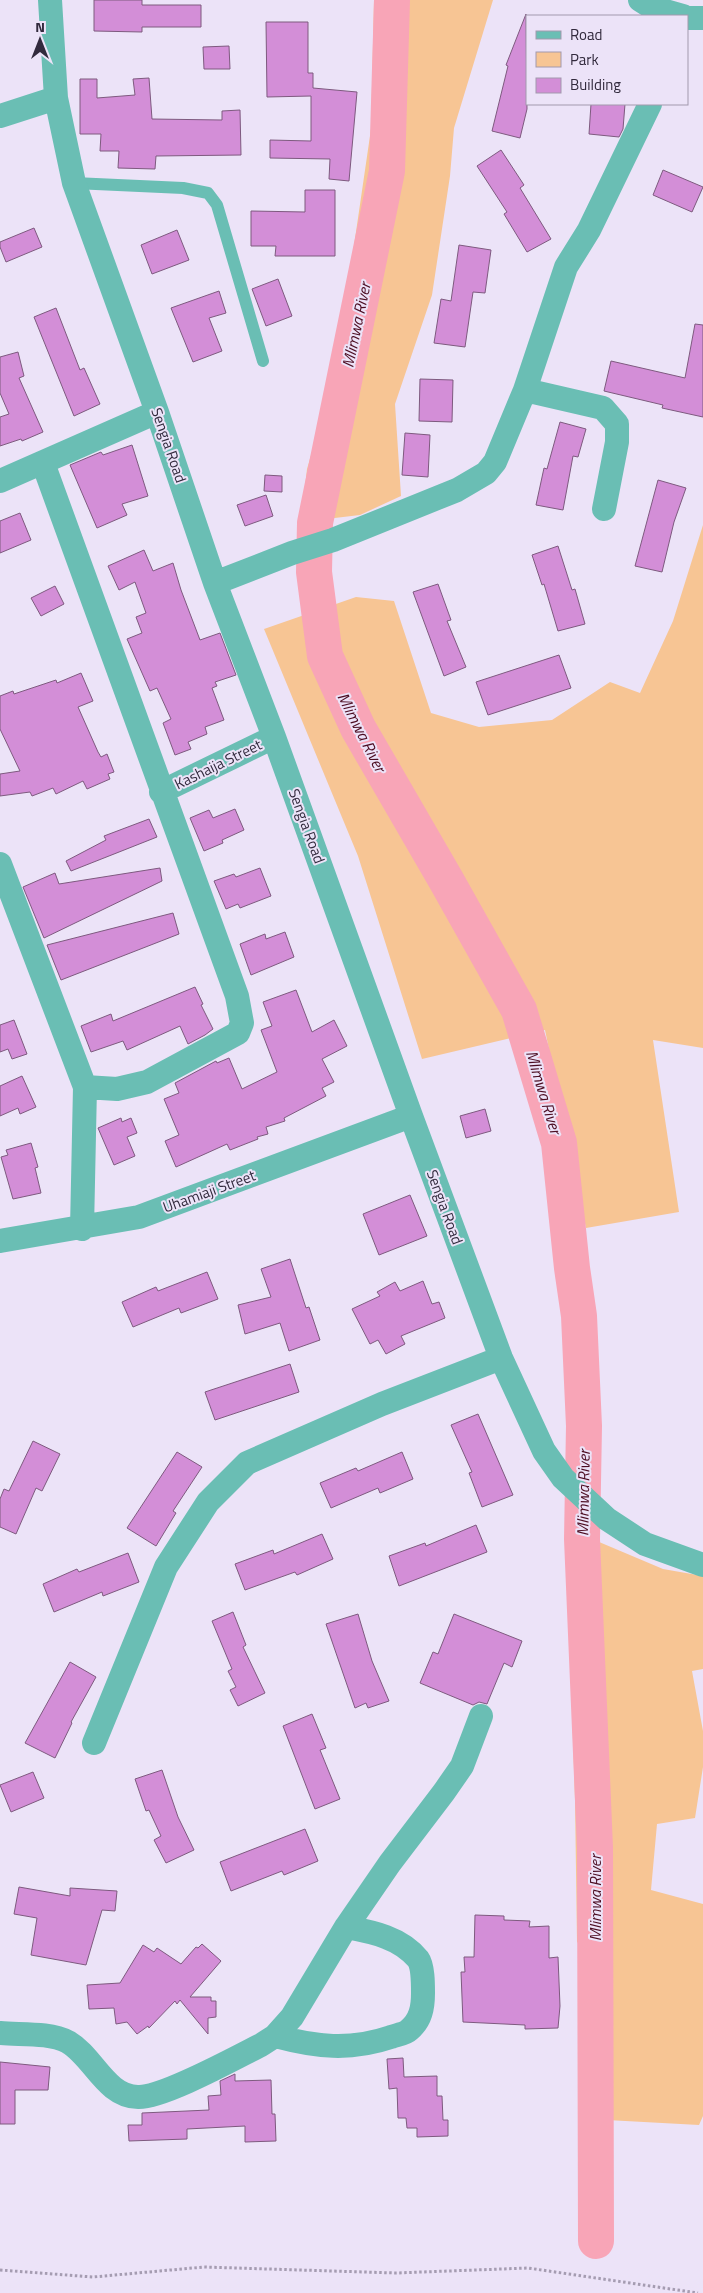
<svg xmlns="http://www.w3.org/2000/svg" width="703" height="2293" viewBox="0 0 703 2293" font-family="'Titillium Web',sans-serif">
<rect width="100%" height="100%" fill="#ece3f8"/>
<!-- green -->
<path fill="#f7c594" d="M374 0H493L454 128 450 176 432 295 395 404 401 496 360 515 301 522 307 469 336 369 371 129Z
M703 525V1048L653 1040 679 1212 586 1228 545 1030 422 1059 358 856 264 629 356 597 394 601 431 713 479 727 552 720 610 682 640 693 673 621Z
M566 1528 663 1569 703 1576V1669L692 1671 703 1731V1767L695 1818 657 1824 651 1890 703 1904V2116L699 2125 607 2120 606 1965 577 1942 575 1800Z"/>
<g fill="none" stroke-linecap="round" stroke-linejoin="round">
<!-- river -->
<path stroke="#f8a5b7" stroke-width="36" d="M392 0 387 171 315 523 314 572 325 656 358 728 446 880 519 1010 559 1143 572 1268 579 1316 584 1426 582 1539 595 1848 596 2241"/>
</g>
<!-- building -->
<path fill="#d38ed7" stroke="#7e5a7f" d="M94 0H142V5H201V27H142V32L94 31Z
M526 14 527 109 520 138 492 131 508 66 506 65Z
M266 22H308V73H313V88L357 92 349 181 329 179 330 159 270 158V140L311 141V96L267 97Z
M229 46 230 69H204L203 47Z
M149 78 152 119 222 120V111L240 110 241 155 156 156 155 169 118 168 119 151H100L101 134H80V79H97V98L135 95 133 79Z
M591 104H625L623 129 619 137 589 134Z
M501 150 524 185 520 188 551 239 527 252 504 214 507 212 477 166Z
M663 170 703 187 692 212 653 195Z
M305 190H335V256H275L276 246H251V211L305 212Z
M34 228 42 247 6 262 0 247V242Z
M177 230 189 260 152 274 141 245Z
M459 245 491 250 485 293 473 292 465 347 434 343 441 299 451 301Z
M278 279 292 316 266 326 252 289Z
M219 291 226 313 209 318 222 351 193 362 171 308Z
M56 308 80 370 84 368 100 404 74 416 34 317Z
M695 324 703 325V417L662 408 663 405 604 391 611 361 685 378Z
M18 352 24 376 19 378 43 432 22 441 21 439 0 446V417L9 414 0 393V357Z
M420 379 453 380 452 422 419 421Z
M560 422 586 429 578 457 573 456 563 510 536 505 544 468 547 469Z
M405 433 430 435 428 477 402 475Z
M132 445 148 496 122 504 127 515 97 528 70 465 101 452 103 455Z
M265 475 282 476V492L264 491Z
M658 480 686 488 674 522 662 572 635 566Z
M266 495 273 516 245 526 237 505Z
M20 513 31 540 0 553V521Z
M558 546 572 590 575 589 585 624 558 631 544 584 542 585 532 555Z
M144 550 153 571 173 563 181 590 200 640 220 633 236 675 215 682 217 686 212 688 224 720 205 727 207 734 188 742 191 749 175 755 163 723 171 719 157 688 150 691 127 639 142 633 136 617 146 613 135 582 119 590 108 566Z
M438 584 451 620 447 621 466 667 444 676 413 592Z
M55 586 64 604 41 616 31 598Z
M559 655 571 688 488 715 476 682Z
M81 673 93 701 78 707 98 752 101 757 107 754 114 772 108 774 110 779 87 789 83 781 56 794 53 788 32 796 30 792 0 796V774L20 771 0 729V696L13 691 14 694 56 680 57 683Z
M235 809 244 830 222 840 223 843 204 851 190 818 209 810 213 818Z
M149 819 157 837 71 871 66 861 106 840 104 836Z
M160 868 162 881 44 938 23 887 55 873 59 884Z
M260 868 271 896 240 908 238 904 226 909 214 881 234 874 236 877Z
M173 913 179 934 61 980 47 945Z
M285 932 294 957 251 975 240 944 265 934 266 939Z
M195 987 203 1004 201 1005 213 1029 205 1035 188 1044 180 1026 127 1050 123 1041 91 1052 81 1026 111 1014 113 1021Z
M296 990 312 1032 334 1020 347 1046 322 1059 334 1082 322 1088 326 1096 284 1118 285 1121 266 1127 268 1134 257 1137 258 1139 230 1150 227 1144 176 1167 165 1141 179 1135 164 1099 179 1093 175 1083 216 1061 217 1063 229 1058 242 1089 277 1072 261 1030 272 1026 263 1002Z
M14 1020 27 1054 12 1059 8 1049 0 1052V1025Z
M22 1076 36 1107 20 1114 18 1108 0 1116V1086Z
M485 1109 491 1131 466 1138 460 1116Z
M121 1118 122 1122 131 1118 137 1133 127 1137 135 1156 114 1165 98 1128Z
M31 1143 38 1167 35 1168 41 1193 13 1199 1 1157 8 1155 6 1150Z
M410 1195 427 1236 379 1255 363 1214Z
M290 1259 306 1308 309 1307 320 1340 289 1351 280 1323 245 1334 238 1305 271 1297 261 1269Z
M207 1272 218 1299 181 1313 179 1308 133 1327 122 1302 156 1287 158 1291Z
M423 1281 432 1304 439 1302 445 1318 401 1336 405 1344 386 1354 378 1340 370 1344 352 1309 380 1296 377 1292 395 1282 400 1291Z
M290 1364 299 1392 215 1420 205 1392Z
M478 1414 513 1495 482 1507 469 1473 472 1472 451 1425Z
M33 1441 60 1454 42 1491 36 1488 16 1534 0 1527V1499L4 1489 9 1491Z
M177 1452 202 1467 173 1511 176 1513 156 1546 127 1528Z
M402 1452 413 1479 380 1493 378 1488 331 1508 320 1483 356 1468 358 1471Z
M476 1525 487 1552 399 1586 389 1556 425 1543 426 1546Z
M322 1534 333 1559 297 1575 295 1572 245 1590 235 1564 273 1550 274 1554Z
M128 1553 139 1582 103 1596 102 1592 54 1612 43 1584 77 1569 79 1572Z
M233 1612 246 1645 243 1647 265 1693 238 1706 230 1690 236 1687 228 1671 232 1669 212 1621Z
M358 1614 372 1661 389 1701 368 1708 366 1703 355 1708 326 1624Z
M454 1614 522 1641 512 1667 504 1663 487 1704 479 1702 473 1705 420 1683 433 1652 438 1654Z
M70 1662 96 1677 71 1722 72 1723 55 1758 25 1743Z
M312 1714 326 1748 320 1750 340 1799 315 1809 283 1726Z
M162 1770 178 1817 194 1850 166 1863 154 1840 161 1836 149 1810 146 1811 135 1779Z
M33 1772 44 1798 11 1812 0 1785Z
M305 1829 318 1861 284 1875 282 1871 231 1891 220 1862Z
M19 1887 70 1896V1888L117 1891 115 1911 102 1910 86 1965 31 1955 37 1918 14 1914Z
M475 1915 504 1916V1920L530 1921 529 1927 549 1926V1958L558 1957 560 2006 558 2028 525 2029V2025L463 2022 461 1972H465L464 1957H474Z
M202 1944 221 1961 190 1997H211V2001H216V2017L208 2018V2034L180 2000 177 2004 175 2001 149 2028 148 2026 137 2034 127 2022 116 2024 114 2008 89 2009 87 1985 120 1983 143 1945 154 1952 157 1948 181 1964 196 1947 198 1948Z
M403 2058 404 2077 437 2076V2096H442L443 2120H448V2136L417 2137V2128H407L406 2118H398L397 2088 389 2089 387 2059Z
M0 2062 50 2067 48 2090H15V2124H0Z
M235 2074V2081L271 2080 272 2114H275L276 2141 245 2142V2126L187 2129V2139L129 2141 128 2125H142V2113L209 2110 208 2096 221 2095 220 2081Z"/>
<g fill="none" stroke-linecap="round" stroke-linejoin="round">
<!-- path -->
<path stroke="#a59cb1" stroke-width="3" stroke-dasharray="2.5 2.5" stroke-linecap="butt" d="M0 2270 93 2277 204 2267 396 2273 528 2268 698 2293"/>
<!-- lane -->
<path stroke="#6abeb4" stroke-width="12" d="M74 183 183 188 208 193 217 205 263 361"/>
<!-- street -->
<path stroke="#6abeb4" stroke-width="24" d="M50 0 56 98 74 183 157 412 215 583 274 737 411 1116 501 1358 544 1451 563 1478 607 1519 645 1544 703 1565
M640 0 651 7 683 16
M687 18H703
M0 116 56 98
M525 390 603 408 617 424V442L604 509
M0 481 157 412
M215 583 292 553 333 540 457 490 486 473 495 462 525 390 566 267 589 230 650 104
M161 792 274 737
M0 864 85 1087 117 1089 147 1082 238 1033 242 1023 237 996 43 463
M82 1229 85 1087
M0 1241 139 1217 411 1116
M94 1743 166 1567 208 1502 247 1463 382 1404 501 1358
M0 2033C20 2035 49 2032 68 2042 93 2056 106 2097 138 2097 163 2098 235 2058 261 2045L275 2036 292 2017 346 1927 390 1863 444 1792 462 1766 481 1716
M275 2036C316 2047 350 2051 391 2037 396 2035 405 2034 409 2030 421 2020 423 2007 423 1993 423 1984 423 1966 418 1959 400 1937 372 1932 346 1927"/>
</g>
<g text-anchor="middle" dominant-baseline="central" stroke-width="4" stroke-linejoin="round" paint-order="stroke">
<!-- street labels -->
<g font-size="15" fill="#322a3d" stroke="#ece3f8">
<text transform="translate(169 445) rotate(71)">Sengia Road</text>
<text transform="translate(218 764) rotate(-26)">Kashaija Street</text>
<text transform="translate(307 826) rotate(70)">Sengia Road</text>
<text transform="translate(209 1191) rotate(-20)">Uhamiaji Street</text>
<text transform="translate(445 1207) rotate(70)">Sengia Road</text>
</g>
<!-- water labels -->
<g font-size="16" font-style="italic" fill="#4c0d22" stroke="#ece3f8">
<text transform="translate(356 325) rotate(-78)">Mlimwa River</text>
<text transform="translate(362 732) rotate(63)">Mlimwa River</text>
<text transform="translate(544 1092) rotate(73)">Mlimwa River</text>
<text transform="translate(583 1493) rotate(-89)">Mlimwa River</text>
<text transform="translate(595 1898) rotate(-90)">Mlimwa River</text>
</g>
</g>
<!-- legend -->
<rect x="526" y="15" width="162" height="90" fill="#ece3f8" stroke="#a299ad"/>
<rect x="536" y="31" width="25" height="8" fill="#6abeb4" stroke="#a299ad"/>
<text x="570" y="40" font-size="15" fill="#322a3d">Road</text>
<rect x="536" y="52" width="25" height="15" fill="#f7c594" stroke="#a299ad"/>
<text x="570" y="65" font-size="15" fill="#322a3d">Park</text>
<rect x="536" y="78" width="25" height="15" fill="#d38ed7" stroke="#a299ad"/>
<text x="570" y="90" font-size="15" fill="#322a3d">Building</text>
<!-- north arrow -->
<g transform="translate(40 40)" stroke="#ece3f8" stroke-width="4" paint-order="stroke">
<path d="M0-4L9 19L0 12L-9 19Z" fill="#322a3d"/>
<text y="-8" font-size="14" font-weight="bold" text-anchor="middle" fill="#322a3d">N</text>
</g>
</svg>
